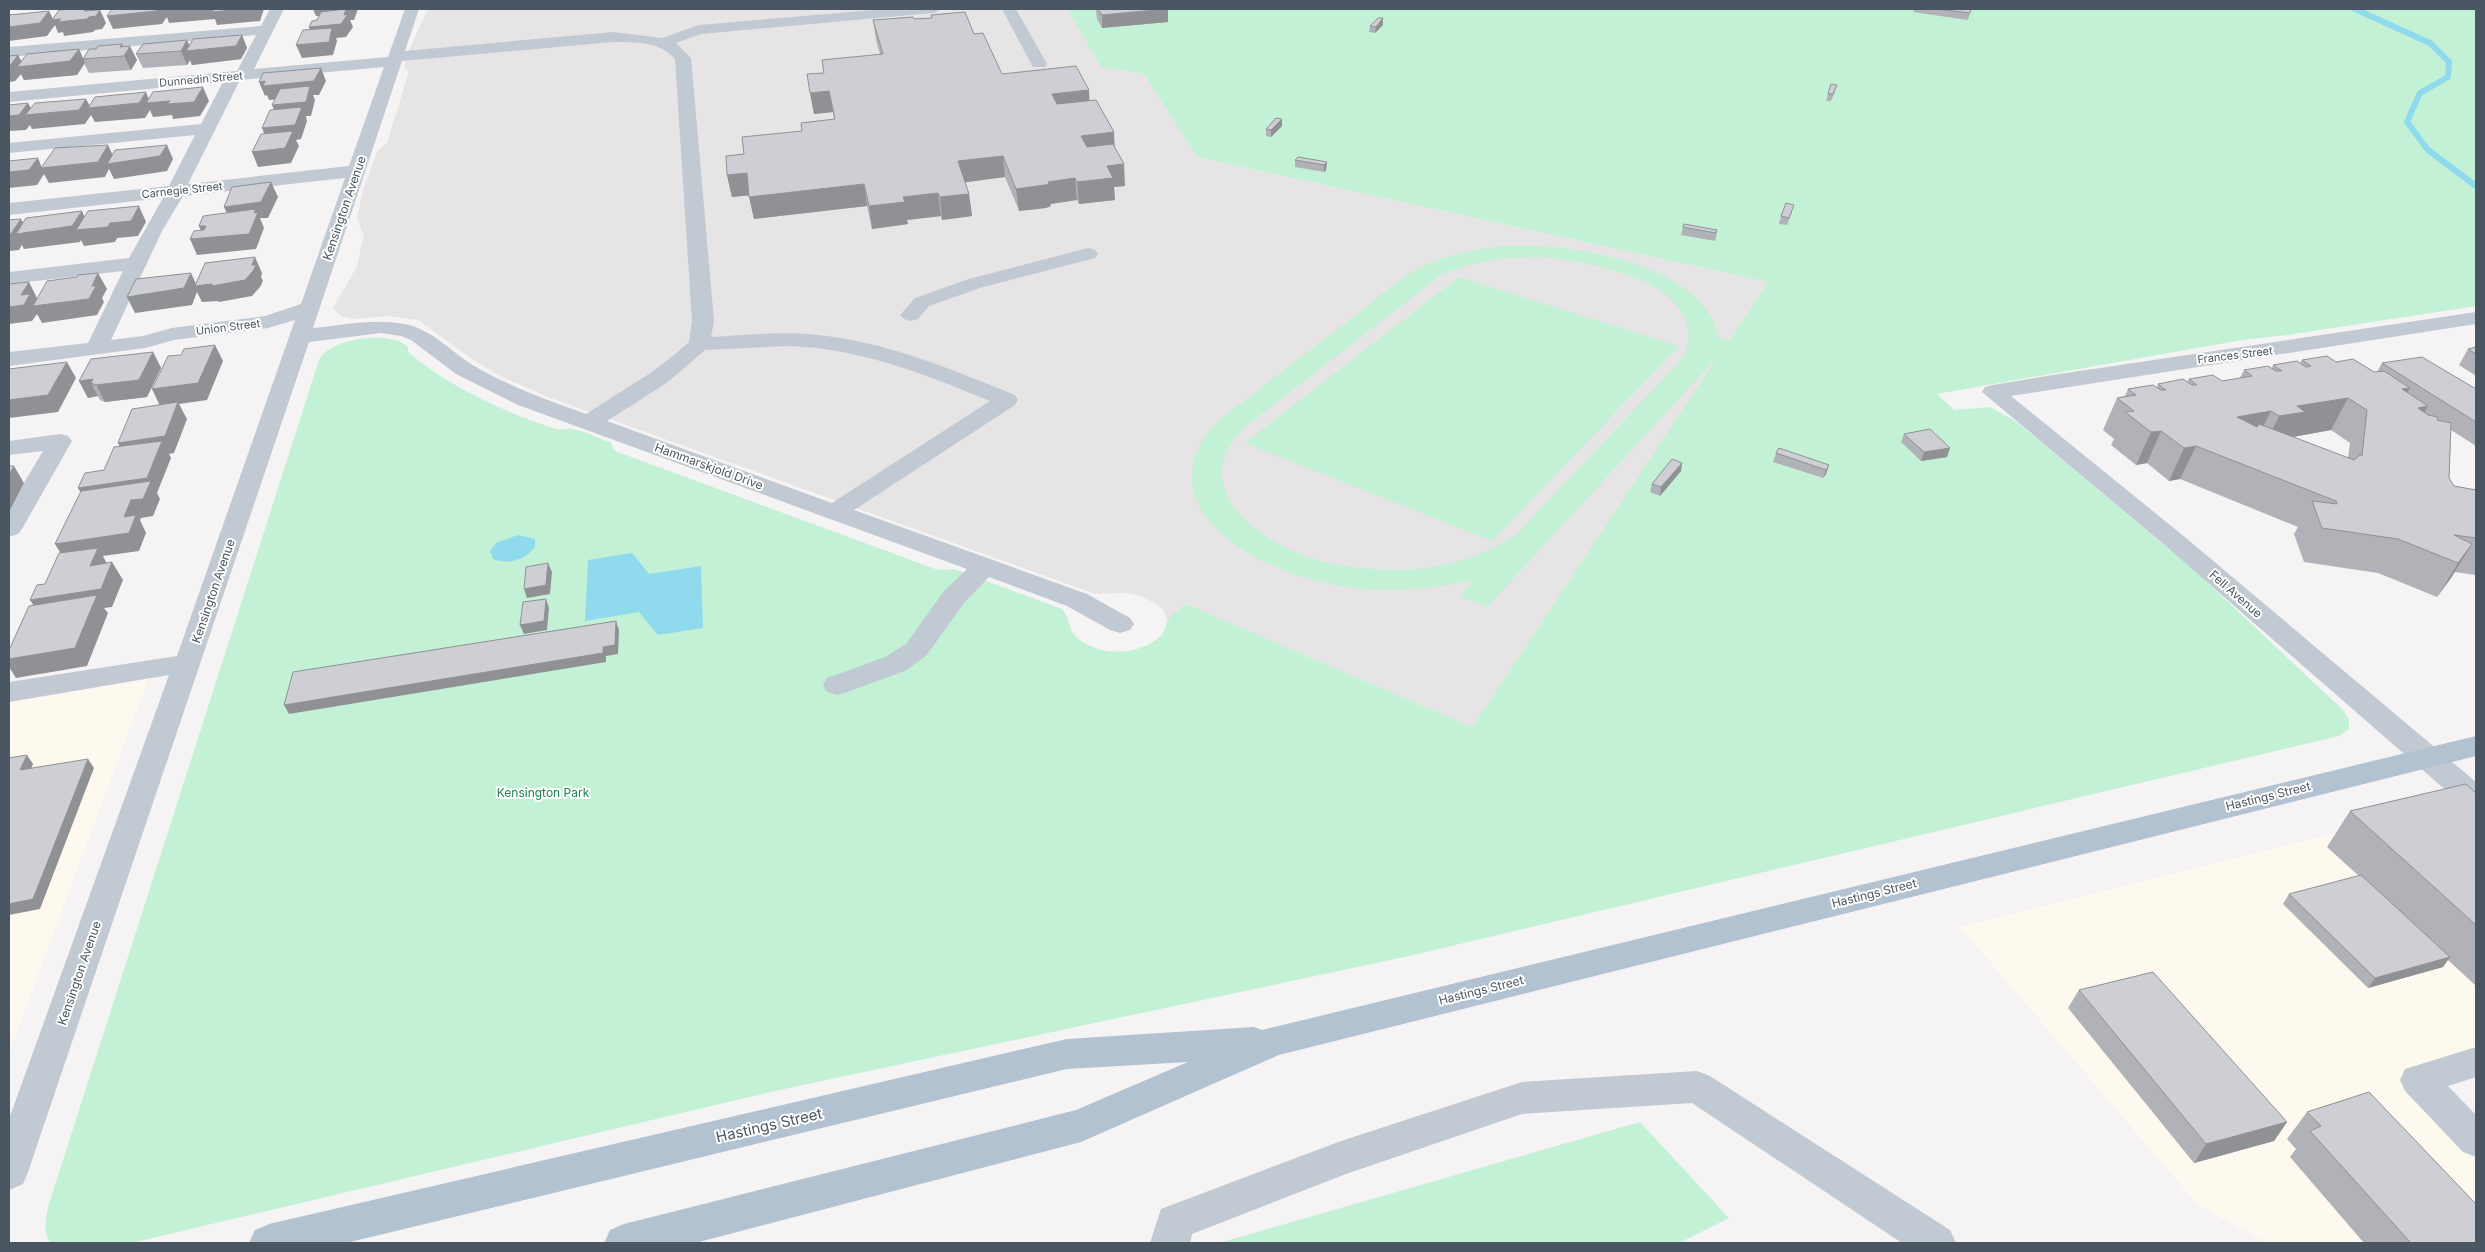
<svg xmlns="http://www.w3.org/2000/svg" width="2485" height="1252" viewBox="0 0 2485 1252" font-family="Inter,sans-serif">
<rect width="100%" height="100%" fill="#f5f3f3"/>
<!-- commercial -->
<path fill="#fdf9ef" d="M152 669 9 1053V692Z
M2428 810 2476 824V1062L2419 1080 2476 1140V1243H2267L2199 1206 1960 927Z"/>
<!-- education -->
<path fill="#e6e4e5" d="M428 9H1067L1101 67 1144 74 1197 157 1768 282 1472 727 1186 604 1167 621 1164 611 1156 604 1141 596 1126 593 1095 594 548 397 498 375 473 360 418 320 388 316 353 319 341 316 333 308 356 268 364 236 357 219 363 190 377 152 387 143 409 71 404 68 409 50Z"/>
<!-- green -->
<path fill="#c3f1d5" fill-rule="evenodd" d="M1067 9H2476V306L2287 335 2242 340 1937 394 1954 410 1990 407 2017 422 2195 571 2343 710 2349 720V729L2339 736 1409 956 770 1092 131 1243H51C42 1233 46 1219 48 1207L319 360C330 338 391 330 408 347V352C451 388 504 412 556 429 562 431 566 428 571 429 585 431 599 438 611 443L615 451 938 570 954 569 1062 609C1070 618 1069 630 1075 636 1098 657 1137 657 1161 636 1166 631 1165 624 1169 619 1173 613 1181 609 1186 604L1472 727 1719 355 1487 607 1460 596 1473 580C1429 590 1385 593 1341 586 1280 577 1162 527 1199 447 1204 436 1212 428 1220 419 1265 385 1310 350 1355 316 1379 297 1404 273 1432 262 1491 239 1559 243 1619 259 1654 269 1697 287 1714 322 1716 327 1716 332 1718 337L1729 341 1768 282 1197 157 1144 74 1101 67ZM1540 257C1589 261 1714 283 1684 357L1516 535C1480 558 1438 570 1397 570 1371 570 1346 567 1321 561 1277 550 1202 507 1227 451 1231 442 1239 434 1245 427L1441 275C1472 261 1505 257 1540 257Z
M1459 277 1679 346 1492 541 1245 443Z
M1640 1122 1729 1218 1679 1243H1219Z"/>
<!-- water -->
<path fill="#90daee" d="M518 535 535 539V547C526 560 507 565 493 559L490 551 496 543Z
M632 553 649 574 701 566 703 628 658 635 639 612 585 621 588 560Z"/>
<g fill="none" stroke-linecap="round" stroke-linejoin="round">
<!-- stream -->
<path stroke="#90daee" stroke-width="6" d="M2355 9 2430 43 2449 62 2448 77 2420 93 2407 122 2428 150 2476 186"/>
<!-- minor -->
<path fill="#c1cad2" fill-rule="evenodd" d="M270 9H284L254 69 388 57 405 9H419L405 51 613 32 662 38 699 25 885 9H939L937 12 932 13 701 34 676 43 691 58 714 321 711 337C746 335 783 331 818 335 887 342 951 369 1015 395L1018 400 1015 405 854 510 1087 594 1130 618 1134 624 1130 630 1120 633 1110 630 1067 606 989 577 964 603 926 656 905 671 847 692 837 695 827 692 823 685 827 678 885 657 906 644 944 591 967 569 518 405 456 374 411 340 401 336 381 333 309 342 28 1172 23 1184 9 1190V1119L169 675 9 702V682L177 656 295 320 268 328 174 340 145 348 9 366V352L88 343 123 271 9 284V272L129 258 163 198 9 215V203L169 186 195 135 9 153V143L201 124 223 82 9 102V92L237 71 256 35 9 57V47L261 26ZM613 42C634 42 660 41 675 59L692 321 689 342 674 355 652 372 586 414C548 400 507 386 471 364 449 350 432 329 404 324 374 318 343 325 313 328L402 61ZM384 67 349 166 188 184 240 80ZM345 178 301 304 265 316 172 328 143 336 111 340 162 231 183 196ZM788 346C860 348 924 374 990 401L832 503 607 421 668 382 705 350Z
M1002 9H1016L1047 64 1045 67H1033Z
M1088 248 1095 250 1098 254 1095 258 983 287 929 306 918 319 911 321 904 319 900 315 915 298 969 279Z
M2476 312V324L2011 396 2186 538 2476 782V810L2465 807 2168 548 1982 392 1985 387 1993 385 2053 375Z
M60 434 68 436 72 441 22 529 18 534 9 537V508L43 451 9 455V441Z
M2476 1047V1077L2448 1086 2476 1115V1157L2463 1152 2405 1091 2400 1080 2405 1069Z
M1697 1071 1710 1076 1950 1230 1956 1243H1902L1692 1103 1522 1114 1346 1174 1192 1234 1190 1243H1150L1161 1209 1341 1141 1522 1082Z"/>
<!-- major -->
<path fill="#b3c2d1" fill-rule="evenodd" d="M2476 736V756L1279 1055 1081 1142 695 1243H604L610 1230 624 1224 1076 1110 1188 1062 1067 1069 346 1243H249L255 1230 269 1224 1067 1039 1254 1027 1262 1030Z"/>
</g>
<!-- wall -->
<path fill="#b0b2b7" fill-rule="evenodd" d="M1096 9H1168V22L1102 28 1097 19Z
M1914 9H1971L1968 20 1913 12Z
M931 15 974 34 1002 74 1090 100 1115 147 1125 186 1114 187 1115 200 1079 204 1077 200 1050 204 1051 206 1046 208 1019 211 1005 177 965 182 969 194 972 216 942 220 941 216 907 220 908 224 872 229 867 206 754 219 749 195 732 197 727 175 744 154 802 131 834 119 833 112 814 114 807 74 824 73 880 54 876 40 873 20 914 19 931 18Z
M1383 18V25L1375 33 1369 32 1370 26Z
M242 35 247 48 241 59 192 65 190 60 187 65 143 68 136 54 190 45Z
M122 44 123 47 137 60 131 70 89 73 84 63 77 75 24 80 21 74 15 81 9 82V56L18 55 21 61 79 49 83 59 96 49Z
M1835 92 1831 101H1826L1828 94Z
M1282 126 1271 137 1266 136V129Z
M1295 160 1327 162 1326 170 1324 172 1295 167Z
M1792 212 1787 225 1779 224 1781 216Z
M1683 227 1717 230 1716 238 1715 241 1681 235Z
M2476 347V376L2459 365 2468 349Z
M153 352 161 368 147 397 105 402 100 400 98 396 88 398 79 381Z
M2302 360 2336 362 2374 372H2377L2382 363 2476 389V446L2451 430 2449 478 2454 486 2476 490V575L2455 572 2437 597 2378 573 2304 562 2294 534 2298 527 2180 479 2169 481 2147 463 2136 465 2111 445 2114 439 2103 430 2117 398 2125 396 2128 389 2157 387 2158 384 2187 382 2189 379 2222 381 2240 378 2244 370 2272 368 2273 365 2300 363ZM2331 430 2350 443 2348 458 2293 437Z
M1904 434 1947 457 1921 461 1901 442Z
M1776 453 1829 465 1826 474 1823 478 1773 462Z
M1682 463 1681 471 1660 496 1650 492 1652 484Z
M2476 793V986L2448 960 2443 967 2368 988 2283 904 2289 894 2359 876 2327 847 2350 811Z
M2079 990 2287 1122 2274 1141 2194 1163 2068 1008Z
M2307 1112 2476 1243H2364L2290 1157 2296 1149 2287 1139Z"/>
<!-- shaded-wall -->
<path fill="#909195" d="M86 9H87L91 16 100 10 106 23 102 29 95 30 93 32 64 36 63 32 58 33 55 25 47 36 9 41V27L49 11 53 19 84 11Z
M158 9H264L260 21 217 25 215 19 169 23 167 17 162 24 113 29 107 16Z
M313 9H358L354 20H350L353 27 346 37 336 38 337 41 333 55 302 58 296 45 314 40 309 27 341 24 319 16H316Z
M1168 9V22L1102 28V15Z
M1383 18V25L1375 33 1376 27Z
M242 35 247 48 241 59 192 65 190 60 187 65 181 51 187 40 192 51Z
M122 44 126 54 130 46 137 60 131 70 120 47Z
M79 49 85 63 77 75 24 80 21 74 15 81 9 82V67L18 55 24 66Z
M321 68 326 81 319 95H313L315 100 311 116H306L307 121 301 139 296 140 299 146 291 163 258 167 252 152 268 143 262 128 278 119 272 105 307 96 269 100 267 95 265 96 259 82Z
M203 87 209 101 200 116 173 119 172 115 153 117 150 110 145 118 95 122 91 115 85 124 32 129 30 125 26 130 9 131V116L28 103 34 114 86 99 91 108 146 92 150 102Z
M1089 90 1090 111 1054 115 1052 94Z
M829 91 833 112 814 114 810 93Z
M1282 119V126L1271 137V130Z
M1114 132 1115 153 1083 157 1081 136Z
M108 145 115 160 167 145 173 159 167 171 114 179 109 169 105 177 49 183 44 174 37 185 9 188V172L38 158 42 168Z
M1003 156 1005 177 960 183 958 161Z
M1327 162 1326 170 1324 172V165Z
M1124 164 1125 186 1114 187 1115 200 1079 204 1077 182 1107 166Z
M747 173 752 195 732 197 727 175Z
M1075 178 1077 200 1050 204 1051 206 1046 208 1019 211 1016 189 1048 182Z
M271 182 278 197 268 218H260L264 228 256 249 197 255 190 239 204 238 199 226 231 222 224 207Z
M864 184 867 206 754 219 749 197Z
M938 193 941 216 907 220 908 224 872 229 869 206 903 197Z
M969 194 972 216 942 220 940 197Z
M139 206 146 222 138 236 117 238 115 242 84 246 81 240 80 242 24 249 22 245 19 250 9 251V235L21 219 28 232 82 211 89 227 110 223Z
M255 257 262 273 261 277 263 281 260 287 252 296 219 302 218 301 202 302 197 292 192 305 135 313 127 297 191 273 197 286 252 265Z
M98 273 107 289 102 298 104 302 97 315 42 323 37 314 32 321 9 324V307L21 295 29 282 37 298 92 286Z
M215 345 223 361 207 400 179 404 187 419 174 453 169 454 171 458 157 493 160 499 153 516 141 518 140 520 146 533 139 551 103 556 108 566 101 584 66 562 55 544 88 505 78 488 127 460 118 443 160 406 152 389Z
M153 352 161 368 147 397 105 402 96 385 91 383 98 396 88 398 79 381Z
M67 362 76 378 58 412 9 418V400Z
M2410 388 2393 420 2402 389Z
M2348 398 2331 430 2292 437 2263 449 2279 416 2297 406Z
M2428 406 2410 439 2418 408Z
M2271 411 2255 443 2237 417Z
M2161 431 2147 463 2136 465 2151 432Z
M2196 446 2180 479 2169 481 2184 448Z
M1950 448 1947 457 1921 461 1924 452Z
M1682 463 1681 471 1660 496 1661 487Z
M1829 465 1826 474 1823 478 1826 470Z
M14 466 24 483 10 510H9V475Z
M2472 544 2451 578 2437 597 2458 563Z
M112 562 123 580 112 607 104 608 108 613 87 666 16 678 9 667V659L42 618 30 600Z
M548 563 552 572 550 594 527 598 524 589Z
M546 599 549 608 547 630 524 634 520 625Z
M616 621 619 630 618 654 606 656V662L289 714 284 705 603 647Z
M27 755 33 764 27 780 20 770Z
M88 759 94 768 40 909 9 915V904Z
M2450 957 2443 967 2368 988 2375 978Z
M2287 1122 2274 1141 2194 1163 2206 1144Z"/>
<!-- building -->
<path fill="#cdcfd5" stroke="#909195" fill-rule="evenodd" d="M76 9H86L84 11 100 10 96 16 89 17 87 19 58 22 61 19 52 20 59 10Z
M112 9H158L156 11 107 16Z
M214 9H244L212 12Z
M346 9 344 15 348 14 341 24 309 27 312 21 317 20 321 12Z
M1098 9H1165L1102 15Z
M1937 9H1971L1970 13Z
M49 11 40 23 9 27V15Z
M965 12 974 34 983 33 1002 74 1076 66 1089 90 1052 94 1057 104 1096 100 1114 132 1081 136 1087 147 1113 144 1124 164 1107 166 1113 178 1077 182 1075 178 1048 182 1049 184 1045 185 1016 189 1003 156 958 161 969 194 940 197 938 193 903 197 905 202 869 206 864 184 749 197 747 173 727 175 726 156 744 154 742 137 802 131 801 123 835 119 829 91 810 93 807 74 824 73 822 60 883 54 873 20 913 17 914 19 932 18 931 15Z
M1378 18H1383L1376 27 1370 26Z
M332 28 329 42 296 45 303 30Z
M242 35 236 46 186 51 193 39Z
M187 40 181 51 136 54 143 44Z
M122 44 120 47 130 46 124 56 83 59 89 49H96L98 46Z
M79 49 70 61 17 67 27 54Z
M18 55 9 67V56Z
M321 68 314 81 263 86 265 81 259 82 263 73Z
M1831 84 1837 85 1833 94H1828Z
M310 86 306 102 272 105 280 89Z
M203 87 194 102 167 104 170 101 146 103 153 92Z
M146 92 139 103 88 108 95 97Z
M86 99 79 110 25 115 35 103Z
M28 103 19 115 9 116V105Z
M302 107 295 125 262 128 270 110Z
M1276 118 1282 119 1271 130 1266 129Z
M293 131 285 148 252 152 261 134Z
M108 145 98 162 41 168 55 148Z
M167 145 160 156 107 164 115 150Z
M1298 157 1327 162 1324 165 1295 160Z
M38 158 29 170 9 172V161Z
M271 182 261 202 224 207 232 187Z
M1786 203 1794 205 1789 218 1781 216Z
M139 206 131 221 110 223 108 227 76 230 88 211Z
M256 209 254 213 258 212 249 234 190 239 194 231 204 230 206 226H199L203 216Z
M82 211 72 226 16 234 26 218Z
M21 219 10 235H9V220Z
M1684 224 1717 230 1716 233 1683 227Z
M255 257 252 265H256L253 271 245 280 212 286V284L195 286 205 263Z
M98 273 92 286H96L89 299 33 306 47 281 77 277 78 275Z
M191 273 184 288 127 297 136 279Z
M29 282 21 295 30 294 24 305 9 307V284Z
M215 345 198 383 152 389 168 356 181 355 184 349Z
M2476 347V354L2468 349Z
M153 352 139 380 96 385 91 383 93 379 79 381 91 359Z
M2327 356 2336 362 2353 359 2374 372 2384 371 2410 388 2402 389 2428 406 2418 408 2428 415 2438 417 2437 420 2451 423 2449 478 2454 486 2476 490V538L2454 535 2472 544 2458 563 2398 539 2322 528 2312 501 2337 504 2336 501 2196 446 2184 448 2161 431 2151 432 2125 412 2134 411 2117 398 2136 395 2128 389 2153 385 2161 390H2166L2158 384 2183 379 2192 385H2197L2189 379 2213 375 2222 381 2252 376 2244 370 2268 366 2276 371H2282L2273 365 2297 361 2306 367 2311 366 2302 360ZM2348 398 2367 410 2362 456 2360 455 2354 460 2259 424 2257 427 2237 417 2271 411 2279 416 2305 412 2297 406Z
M2422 357 2476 389V422L2382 363Z
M67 362 48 395 9 400V369Z
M178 402 165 436 118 443 132 409Z
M1930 429 1950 448 1924 452 1904 434Z
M162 441 147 478 78 488 85 473 104 470 114 447Z
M1779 448 1829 465 1826 470 1776 453Z
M1672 459 1682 463 1661 487 1652 484Z
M9 466H14L9 475Z
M151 481 143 499 131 500 124 517 136 515 129 533 55 544 81 491Z
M98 548 90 566 112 562 101 589 30 600 37 585 45 584 59 553Z
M548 563 546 585 524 589 526 567Z
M97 595 75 648 9 659V650L29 606Z
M546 599 544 621 520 625 523 602Z
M616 621 615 645 603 647V653L284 705 293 672Z
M27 755 20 770 88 759 33 899 9 904V758Z
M2466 784 2476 793V925L2350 811Z
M2361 875 2450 957 2375 978 2289 894Z
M2153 972 2287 1122 2206 1144 2079 990Z
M2369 1092 2476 1204V1243H2411L2310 1131 2321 1126 2307 1112Z"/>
<g text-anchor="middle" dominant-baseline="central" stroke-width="4" stroke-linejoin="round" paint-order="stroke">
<!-- far-street labels -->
<g font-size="11" fill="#4a5661" stroke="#fff">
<text transform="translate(201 79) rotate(-5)">Dunnedin Street</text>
<text transform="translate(182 190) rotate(-6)">Carnegie Street</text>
<text transform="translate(228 327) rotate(-7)">Union Street</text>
<text transform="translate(2235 355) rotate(-7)">Frances Street</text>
</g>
<!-- street labels -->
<g font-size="12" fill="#4a5661" stroke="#fff">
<text transform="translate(344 208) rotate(-71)">Kensington Avenue</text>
<text transform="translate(709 466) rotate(20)">Hammarskjold Drive</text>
<text transform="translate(213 591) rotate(-71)">Kensington Avenue</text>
<text transform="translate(2236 594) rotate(41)">Fell Avenue</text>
<text transform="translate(2268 796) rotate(-14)">Hastings Street</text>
<text transform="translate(1874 893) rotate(-14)">Hastings Street</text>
<text transform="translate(79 973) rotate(-71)">Kensington Avenue</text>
<text transform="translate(1481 990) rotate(-14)">Hastings Street</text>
</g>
<!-- park labels -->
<g font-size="12" fill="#17864f" stroke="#fff">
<text x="543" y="792">Kensington Park</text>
</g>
<!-- near-street labels -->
<g font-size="15" fill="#4a5661" stroke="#fff">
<text transform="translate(769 1125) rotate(-13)">Hastings Street</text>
</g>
</g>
<!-- border -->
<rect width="2485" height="1252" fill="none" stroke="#4a5661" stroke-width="20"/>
</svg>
